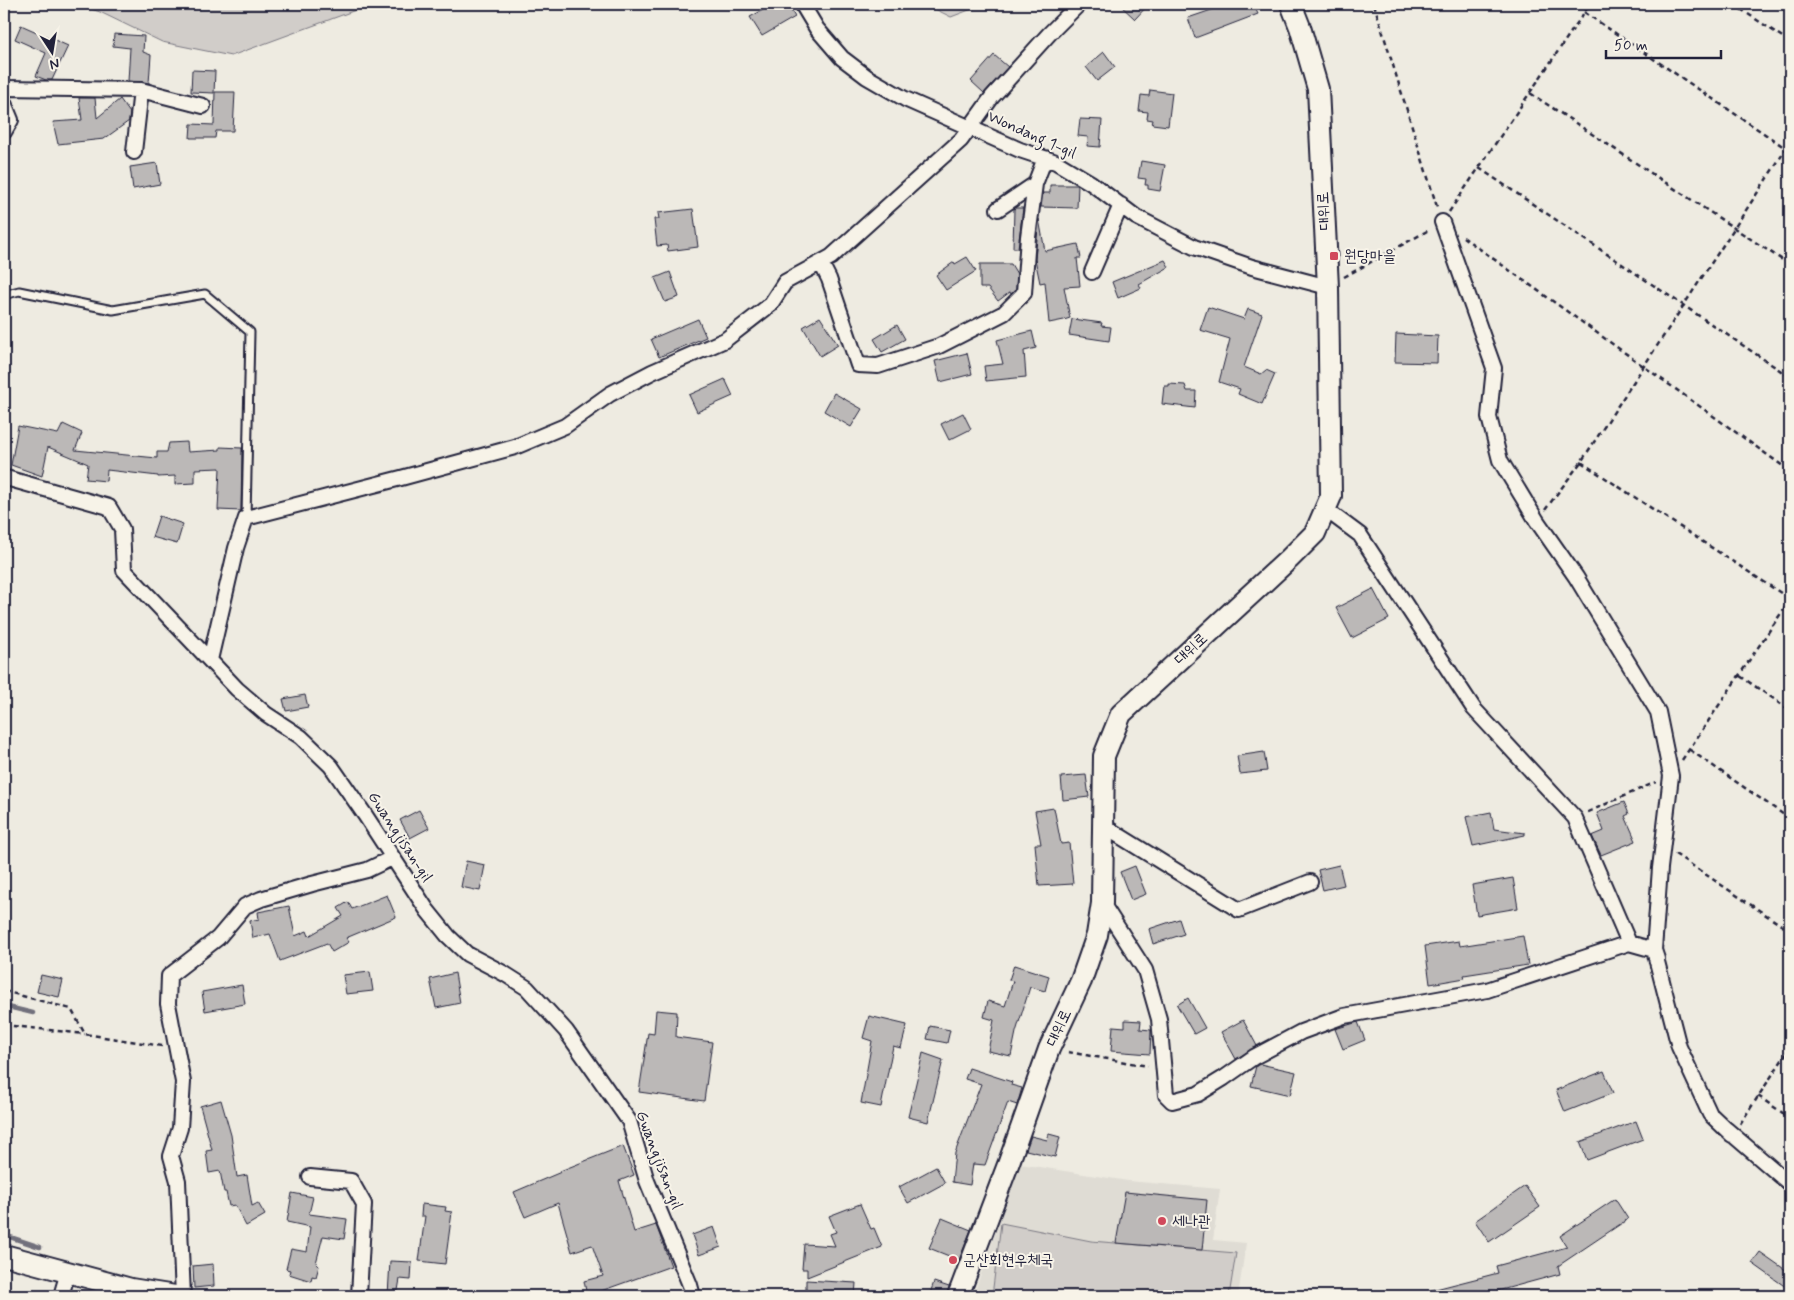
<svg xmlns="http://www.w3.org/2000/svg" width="1794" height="1300" viewBox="0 0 1794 1300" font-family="Mynerve,'Poor Story',sans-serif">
<rect width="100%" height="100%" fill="#eeebe1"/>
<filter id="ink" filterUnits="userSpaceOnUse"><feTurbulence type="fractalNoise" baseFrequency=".02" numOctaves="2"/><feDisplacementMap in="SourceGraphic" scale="10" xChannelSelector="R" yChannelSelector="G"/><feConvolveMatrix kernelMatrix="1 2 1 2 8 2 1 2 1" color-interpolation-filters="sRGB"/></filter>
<g filter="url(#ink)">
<!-- built -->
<path fill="#dfdcd4" d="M1020 1164 1128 1181 1220 1189 1213 1240 1246 1243 1238 1296H973Z"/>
<!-- green -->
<path fill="#d1cdc9" stroke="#7a7882" d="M76 4H372L231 56 162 42 100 12Z
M925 4H985L951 17Z
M1001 1223 1091 1241 1236 1253 1229 1296H992Z"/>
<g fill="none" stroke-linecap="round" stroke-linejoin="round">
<!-- stream -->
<path stroke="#716f7b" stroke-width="4.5" d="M4 1006 33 1013
M4 1235 40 1247"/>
</g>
<!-- building -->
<path fill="#bbb8b7" stroke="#22223b" d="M774 4H787L795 17 762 36 750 17Z
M1119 4H1149L1135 19Z
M1229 4H1253L1258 14 1195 38 1188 18Z
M21 25 68 46 52 80H46L36 76 46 53 15 39Z
M114 34 144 36 143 52 151 55 149 83 128 81 130 48 113 46Z
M1104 52 1115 67 1097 81 1086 67Z
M994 55 1008 67 984 93 971 81Z
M192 70 215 71 214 93 191 92Z
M1150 90 1172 93 1168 126 1152 124 1153 120 1147 119 1148 112 1139 111 1141 95 1149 96Z
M215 92H235L233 131H216L215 138H190L191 124 214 125Z
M79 98H95L97 118 120 99 130 113 129 121 104 139 58 144 53 122 82 120Z
M1080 119 1102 120 1100 147 1087 146 1088 137 1078 136Z
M1141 161 1165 165 1160 191 1148 189V185H1145L1146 179 1138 178Z
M157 163 160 184 133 189 130 167Z
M1050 185H1078L1077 208 1041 207 1043 193H1050Z
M1015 208H1023L1018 248H1013L1014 209Z
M693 209 698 247 668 251 667 245 657 246 654 219H659L658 213Z
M1039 219 1045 251 1078 244 1081 258H1077L1080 286 1064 287 1070 318 1064 320 1049 323 1045 282 1040 283 1035 259Z
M967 257 976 271 946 290 936 275 954 262 955 264Z
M1165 260 1169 267 1139 284 1141 288 1118 298 1112 282Z
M980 264H1011L1017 274 1016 289 1011 294 1010 292 998 301 988 288H980Z
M670 272 679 297 665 302 655 278Z
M1208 307 1244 319 1248 309 1262 314 1244 367 1261 374 1266 370 1275 374 1262 404 1238 394 1240 389 1219 382 1230 339 1200 330Z
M820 317 838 345 820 356 803 327Z
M698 319 706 337 659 357 651 339Z
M1072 319 1102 323 1101 326 1111 327 1109 341 1069 335Z
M897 325 905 339 882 352 874 339Z
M1032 331 1036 348 1024 351 1026 377 986 381 984 366 1003 364 997 340Z
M1396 334 1438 336 1437 363 1395 362Z
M967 353 972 374 940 382 935 361Z
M725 379 733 396 697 412 689 395Z
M1169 384 1185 385 1187 391H1196L1195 408 1162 404 1164 386H1169Z
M834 393 862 409 851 427 824 411Z
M963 413 971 429 949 440 941 424Z
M63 424 82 433 75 450 157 458V452H167L169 443 187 442 188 452 220 450V447L242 448 241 511 218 510 220 468 195 469V483L175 484V476L158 477V476L107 470 106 481 86 479 88 464 48 447 42 476 11 465 18 426 58 434Z
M159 516 183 524 177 544 152 537Z
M1373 589 1389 619 1352 638 1336 608Z
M305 695 308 707 286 711 283 699Z
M1264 752 1267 771 1240 774 1237 756Z
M1086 775 1089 797 1063 800 1061 777Z
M1624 802 1629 814 1625 816 1636 841 1601 855 1592 836 1604 831 1597 813Z
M1054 808 1061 844 1069 843 1073 884 1039 886 1035 844H1041L1035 811Z
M419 810 429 828 410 838 400 820Z
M1491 812 1494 829 1525 833V835L1473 846 1466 817Z
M466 861 485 865 480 891 461 887Z
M1339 865 1344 885 1323 890 1318 870Z
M1135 866 1146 894 1131 900 1120 872Z
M1513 878 1518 908 1477 915 1472 885Z
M387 895 396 917 346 938 349 942 332 952 327 943 280 961 270 934 253 938 250 921 259 919 258 912 289 906 295 936 307 931 309 936 343 916 338 908 348 902 352 909Z
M1179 919 1184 934 1153 944 1149 929Z
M1523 936 1528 965 1464 975 1465 978 1430 984 1425 946 1459 941 1460 946Z
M1014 965 1049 976 1045 991 1030 987 1016 1032 1011 1056 988 1051 994 1020 984 1017 988 1001 1005 1006 1013 981 1009 980Z
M370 972 373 991 346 994 343 975Z
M455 973 460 1003 436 1008 430 979Z
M41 975 63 980 59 997 37 992Z
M242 985 245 1004 205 1011 202 992Z
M1188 998 1205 1028 1194 1034 1177 1005Z
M656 1010 677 1012 676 1037 712 1042 704 1101 639 1092 648 1033 654 1034Z
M869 1016 907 1025 901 1048 893 1046 881 1107 861 1103 872 1041 863 1038Z
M1125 1020 1141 1021 1140 1029 1151 1030 1150 1054 1111 1051 1113 1026 1125 1027Z
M1243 1020 1257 1046 1236 1059 1221 1032Z
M1358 1022 1365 1040 1343 1049 1335 1029Z
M930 1026 950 1030 947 1043 927 1039Z
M923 1053 943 1060 928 1122 908 1117Z
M1260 1064 1296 1072 1290 1095 1251 1086 1256 1066Z
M969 1068 1012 1082 1011 1085 1022 1088 1017 1105 1008 1102 985 1165 973 1164 970 1185 952 1182 955 1153 981 1084 965 1079Z
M1604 1071 1613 1093 1565 1112 1556 1090Z
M221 1100 231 1135 237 1177 247 1175 252 1206 258 1203 265 1215 246 1226 235 1205 229 1206 226 1192H224L220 1171 209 1173 206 1151 212 1150 200 1106Z
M1636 1121 1643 1139 1587 1160 1580 1142Z
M1049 1134 1060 1137 1055 1157 1026 1150 1031 1136 1047 1140Z
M623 1146 634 1175 619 1181 634 1232 656 1225 671 1266 587 1296 584 1281 603 1276 592 1245 572 1252 558 1203 525 1217 514 1192 561 1172 560 1171Z
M936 1167 945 1183 908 1203 899 1187Z
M1525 1186 1540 1207 1489 1242 1475 1221Z
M1125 1192 1207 1200 1202 1250 1116 1243Z
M292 1193 313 1197 309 1214 347 1219 344 1239 323 1236 316 1263 319 1266 316 1277 312 1276 311 1281 289 1274 290 1270 286 1269 291 1249 307 1252 310 1227 287 1222Z
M1615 1199 1628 1219 1558 1266 1560 1274 1490 1293 1491 1296H1425L1424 1292 1498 1273 1496 1266 1567 1247 1560 1236Z
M422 1204 446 1207 445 1211 452 1212 445 1264 419 1261 425 1216H421Z
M860 1204 871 1229 874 1228 882 1247 807 1277V1269H802L804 1244 835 1246 830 1234 836 1232 829 1216Z
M942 1218 971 1230 959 1260 929 1248Z
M714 1227 721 1247 699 1255 692 1235Z
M1760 1252 1790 1273V1290L1752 1263Z
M390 1261 412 1262 411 1280 400 1279 397 1296H388Z
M213 1264 214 1286 194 1288 193 1266Z
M806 1280 856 1283 855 1296H806Z
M934 1282 949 1287 946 1296H929Z"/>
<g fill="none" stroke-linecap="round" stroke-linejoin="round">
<!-- lane casing -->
<g stroke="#22223b" stroke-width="11">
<path id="lane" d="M4 295 19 291 113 310 205 294 250 332 246 518"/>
</g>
<!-- street casing -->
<g stroke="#22223b" stroke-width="18">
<path id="street" d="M802 4 817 29 842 58 867 77 905 99 1020 150 1056 162 1091 183 1136 217 1194 247 1252 267 1328 287
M4 88 141 90 203 106
M4 103 11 120 4 132
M134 152 141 90
M998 209 1035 184 1045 158
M1442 222 1494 368 1489 417 1500 460 1537 521 1576 577 1658 712 1671 776 1660 868 1654 950 1679 1047 1710 1114 1732 1135
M821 263 829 279 858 365 878 366 939 346 1004 313 1024 293 1028 237 1035 184
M1092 272 1121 205
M4 480 6 478 109 507 122 529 124 570 237 689 266 714 301 737 331 766 365 815 427 910 448 936 467 954 505 974 527 988 566 1031 629 1121 647 1181 690 1285 693 1296
M1325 509 1360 535 1474 709 1575 818 1629 943 1654 950 1657 959
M210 660 236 548 246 518 401 478 515 447 565 426 610 394 652 372 725 340 770 305 785 282 831 257 961 140 992 97 1049 34 1079 4
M1102 825 1239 910 1310 882
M1102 903 1145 970 1159 1019 1166 1095 1172 1101 1198 1094 1224 1078 1254 1057 1301 1032 1344 1016 1487 990 1629 943
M1726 1129 1790 1184
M310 1177 351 1181 364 1204 359 1296
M61 1296 68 1272
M183 1296 178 1181 171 1156 180 1128 183 1082 168 1004 169 976 218 938 245 906 261 899 312 884 367 870 392 858"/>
</g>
<!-- secondary casing -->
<g stroke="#22223b" stroke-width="24">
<path id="secondary" d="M4 1255 131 1289 175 1296
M958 1296 1009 1162 1049 1049 1081 981 1097 935 1102 903 1104 756 1121 714 1289 559 1315 533 1331 496 1328 287 1318 89 1300 27 1291 4"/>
</g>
<!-- path -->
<path stroke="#22223b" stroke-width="2.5" stroke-dasharray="5 4" stroke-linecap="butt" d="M1374 4 1438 210
M1733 4 1790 42
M1584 12 1790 151
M1530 93 1790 265
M1479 168 1790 377
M1449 212 1590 4
M1463 237 1790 471
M1344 277 1429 230
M1581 462 1790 599
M1545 510 1581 462 1790 143
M1740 676 1790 710
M1690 750 1790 819
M1682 760 1790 600
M1588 812 1656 782
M1675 854 1790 931
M4 991 71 1009 85 1034 162 1046
M4 1025 85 1034
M1068 1052 1148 1066
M1758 1096 1790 1118
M1740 1124 1790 1048"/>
<!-- lane -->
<use href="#lane" stroke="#f7f3e8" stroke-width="7"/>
<!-- street -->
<use href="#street" stroke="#f7f3e8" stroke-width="14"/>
<!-- secondary -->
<use href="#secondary" stroke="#f7f3e8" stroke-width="20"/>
</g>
</g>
<!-- markers -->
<g fill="#d1495b" stroke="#f7f3e8" stroke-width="2">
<rect x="1329" y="251" width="10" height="10" rx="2.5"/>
<circle cx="1162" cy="1221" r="5"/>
<circle cx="953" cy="1260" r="5"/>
</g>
<g text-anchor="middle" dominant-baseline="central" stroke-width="4" stroke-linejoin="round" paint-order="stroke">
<!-- street labels -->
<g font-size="16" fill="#22223b" stroke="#f7f3e8">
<text transform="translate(1032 135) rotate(24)">Wondang 1-gil</text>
<text transform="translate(1324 211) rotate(-93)">대위로</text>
<text transform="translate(1191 649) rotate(-43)">대위로</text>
<text transform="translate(400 837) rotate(57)">Gwangjisan-gil</text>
<text transform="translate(1059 1028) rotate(-65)">대위로</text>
<text transform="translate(659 1160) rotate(69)">Gwangjisan-gil</text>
</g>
<!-- poi labels -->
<g font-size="16" fill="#22223b" stroke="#f7f3e8" text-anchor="start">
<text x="1344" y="256">원당마을</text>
<text x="1172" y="1221">세나관</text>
<text x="963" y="1260">군산회현우체국</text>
</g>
</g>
<!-- margin -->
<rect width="1794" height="1300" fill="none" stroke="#f7f3e8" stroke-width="20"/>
<rect x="10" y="10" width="1774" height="1280" fill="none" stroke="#22223b" stroke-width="2" filter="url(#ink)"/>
<!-- north arrow -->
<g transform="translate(52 52) rotate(168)" stroke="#f7f3e8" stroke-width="4" paint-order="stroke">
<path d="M0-4L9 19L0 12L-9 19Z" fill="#22223b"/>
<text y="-8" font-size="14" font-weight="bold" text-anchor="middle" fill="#22223b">N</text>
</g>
<!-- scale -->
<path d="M1606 50v8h115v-8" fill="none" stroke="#22223b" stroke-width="2.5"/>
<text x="1614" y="50" font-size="15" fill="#22223b" stroke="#f7f3e8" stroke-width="4" paint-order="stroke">50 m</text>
</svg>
